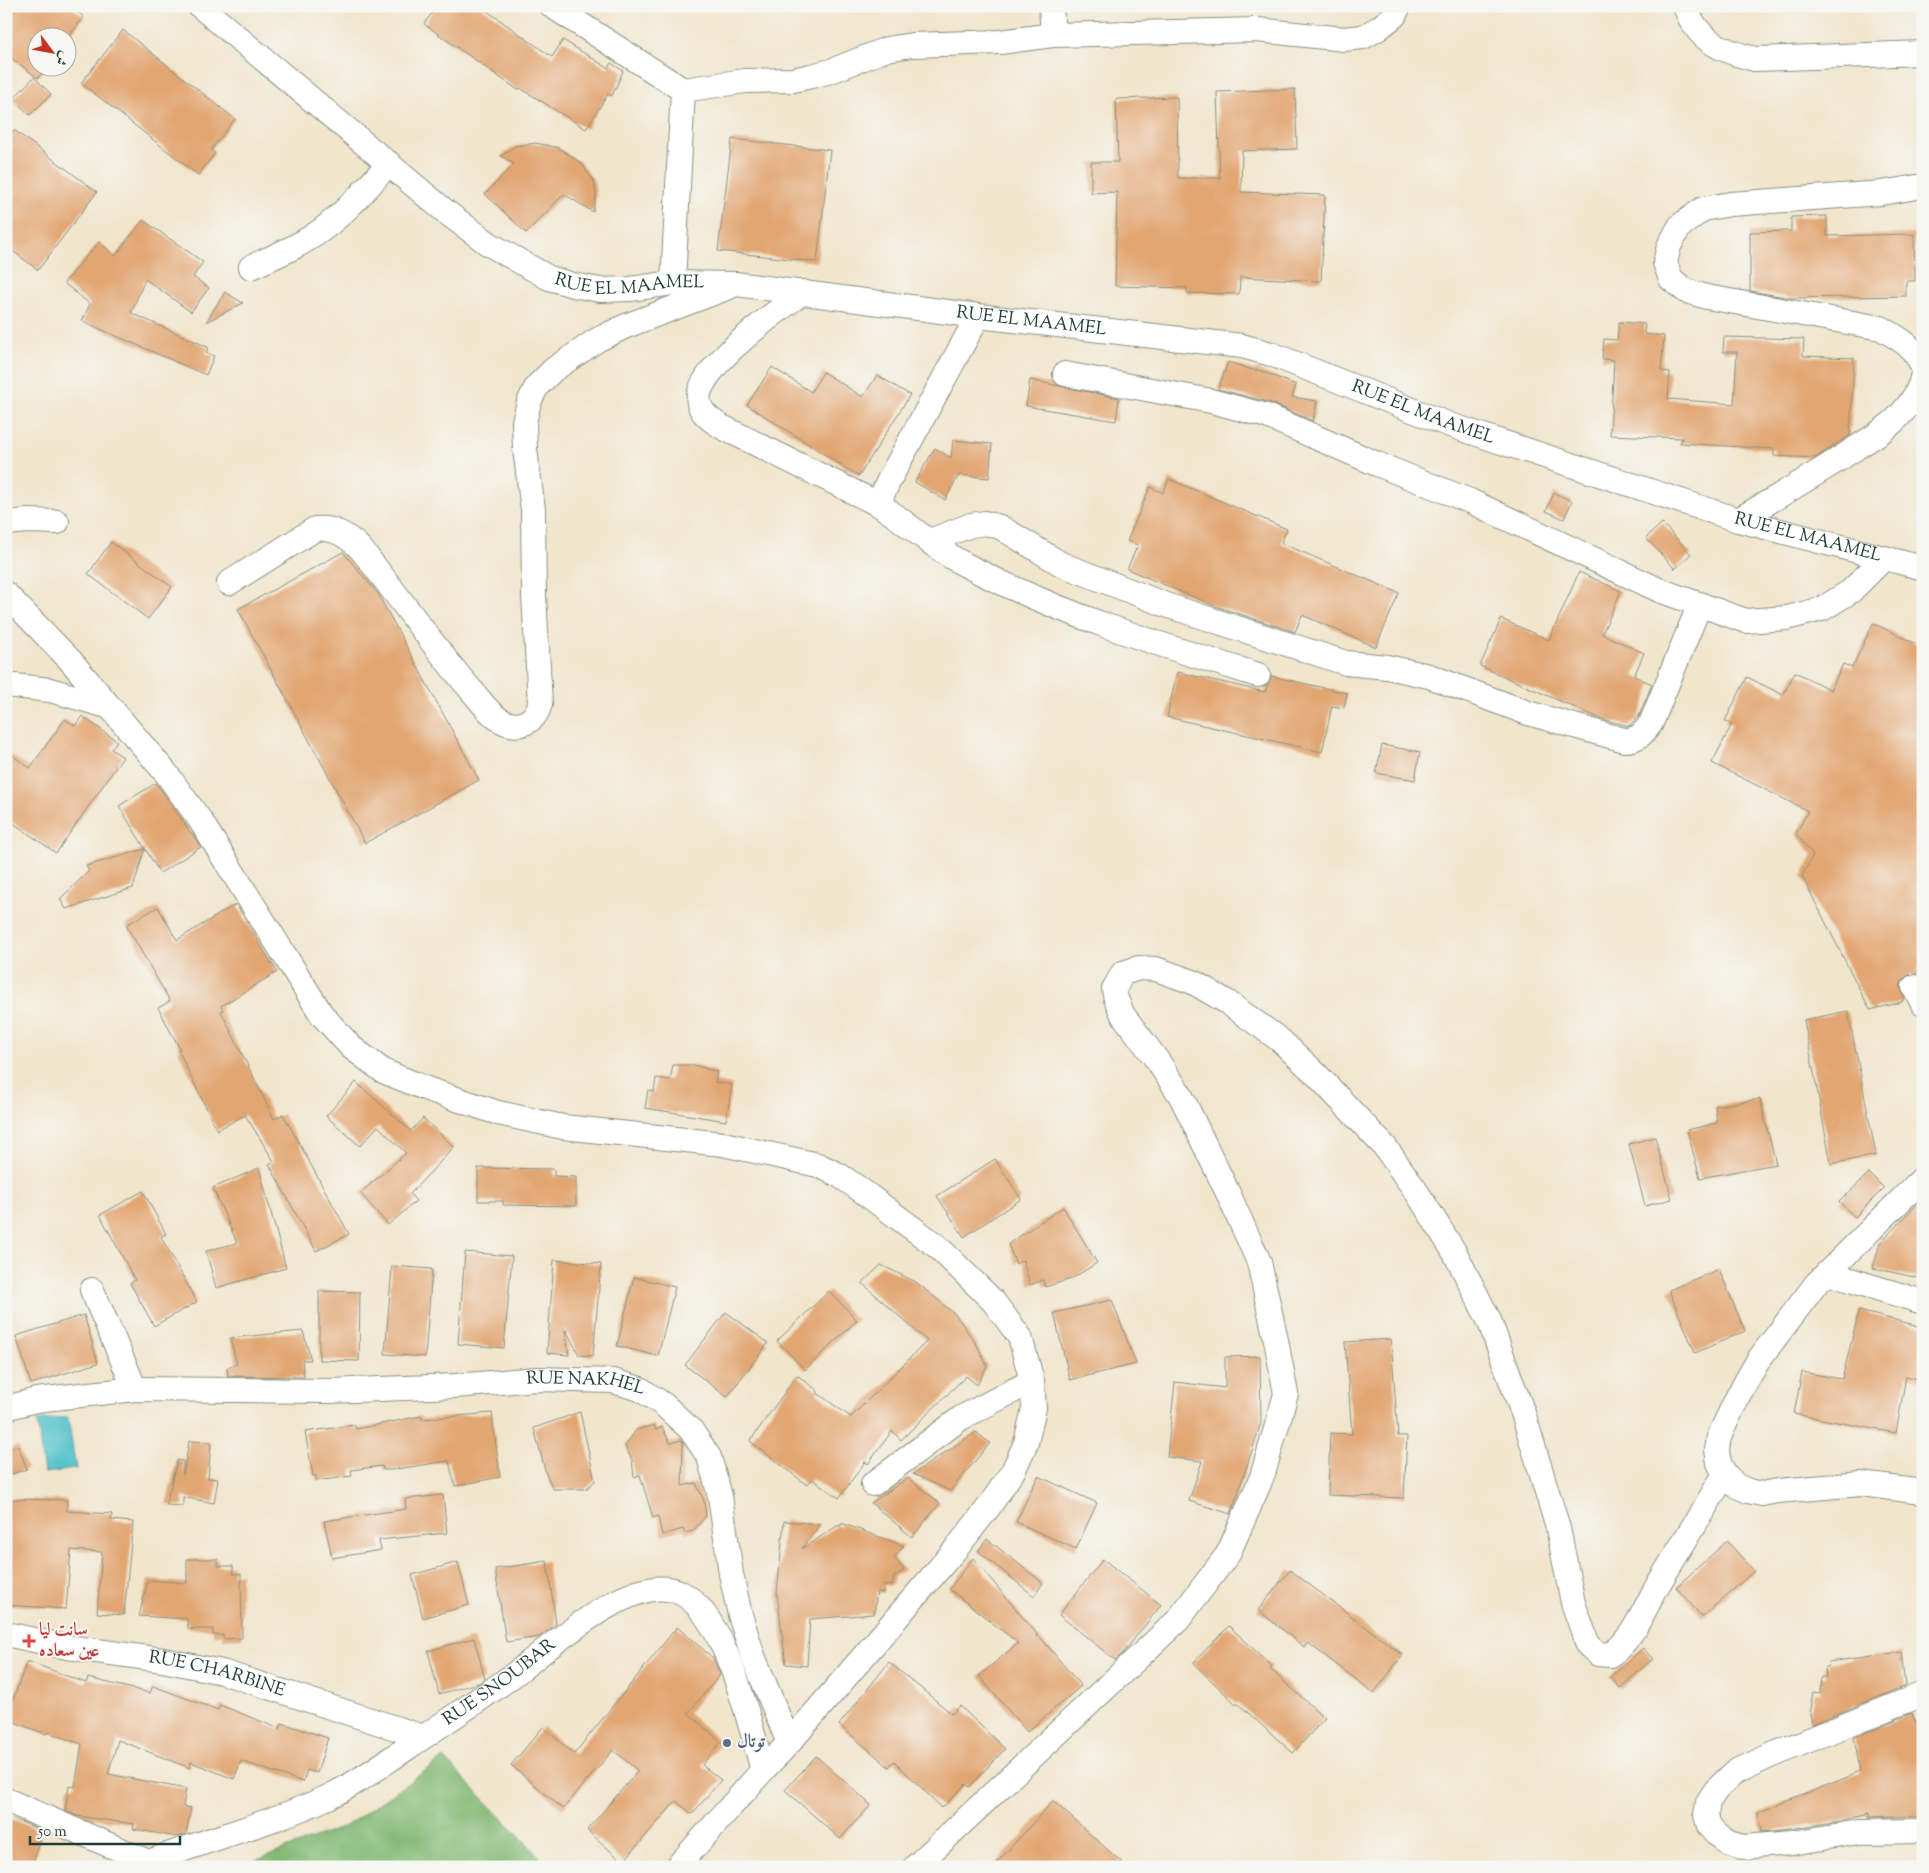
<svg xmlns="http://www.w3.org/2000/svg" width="1929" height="1873" viewBox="0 0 1929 1873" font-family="'Sorts Mill Goudy',Amiri,serif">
<rect width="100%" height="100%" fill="#f6f6f2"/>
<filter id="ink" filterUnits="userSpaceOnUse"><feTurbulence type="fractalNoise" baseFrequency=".02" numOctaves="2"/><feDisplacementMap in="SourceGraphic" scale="10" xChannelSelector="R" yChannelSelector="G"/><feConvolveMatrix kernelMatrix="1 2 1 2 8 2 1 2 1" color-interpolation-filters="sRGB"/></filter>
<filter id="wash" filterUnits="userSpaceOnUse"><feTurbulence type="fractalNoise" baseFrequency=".0096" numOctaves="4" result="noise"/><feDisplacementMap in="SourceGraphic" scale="20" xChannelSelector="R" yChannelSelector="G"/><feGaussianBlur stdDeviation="1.12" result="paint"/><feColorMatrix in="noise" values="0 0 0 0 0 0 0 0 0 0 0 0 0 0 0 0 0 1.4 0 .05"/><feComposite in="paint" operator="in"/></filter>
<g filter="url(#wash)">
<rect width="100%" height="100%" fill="#f1e5cc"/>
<!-- forest -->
<path fill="#84b976" stroke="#527b55" d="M444 1758 540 1857 533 1867H239L346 1826Z"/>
<!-- water -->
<path fill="#55c2cb" stroke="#3a8080" d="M68 1417 76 1469 44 1473 37 1421Z"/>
<g id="blocks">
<!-- building -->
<path fill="#e2a672" d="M6 6H70L84 17 68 38H38V68H46L38 78 6 54Z
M437 6H480L552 57 563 40 608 68 611 63 623 71 612 96 608 94 586 129 520 88 518 90 424 24Z
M123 30 235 119 211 150 215 153 198 175 81 83Z
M34 77 51 94 30 115 13 99Z
M1295 89 1297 149 1242 151 1241 192 1325 195 1321 281 1240 277 1239 294 1187 293V288L1115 286 1117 192 1091 193V162H1118L1116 99 1177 97 1178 178H1220L1217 92Z
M14 130 97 192 38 270 6 246V140Z
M732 139 830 150 817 262 718 251Z
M536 143 559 148 581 163 594 181 596 195 593 212 564 194 526 233 485 194 514 164 501 156 515 146Z
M1827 216V236L1914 234 1915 281H1906V296L1791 298 1750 291V232L1791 231V217Z
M143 220 203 262 193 277 209 288 191 312 145 279 131 313 208 347 206 353 214 356 206 375 82 321 90 304 64 283 99 242 115 256Z
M225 292 243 303 206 322Z
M1619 322 1645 324 1644 334 1664 336 1661 371 1670 372 1668 399 1734 404 1737 352H1723L1724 337 1804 339 1803 356 1854 358 1850 435 1815 458 1774 456V449L1680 443 1682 438 1610 435 1614 360 1602 359 1604 339 1617 340Z
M1228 362 1256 371V369L1296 385 1292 397 1317 401 1313 421 1271 403 1218 389Z
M772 367 811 392 823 372 863 397 877 375 910 395 859 476 747 405Z
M1030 380 1119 398 1116 421 1026 406Z
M953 440 992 444 989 478 959 475 945 500 915 482 935 448 951 458Z
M1169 479 1287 529 1281 543 1399 593 1376 647 1302 615 1295 632 1215 606 1127 569 1138 545 1127 541 1150 487 1163 493Z
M1554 493 1572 501 1564 519 1546 511Z
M1662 523 1691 554 1675 569 1646 538Z
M111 542 172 587 148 619 88 574Z
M343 552 378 594 479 780 365 843 238 609Z
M1579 572 1621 591 1602 634 1644 653 1634 676 1652 684 1639 716 1629 726 1601 719 1480 666 1501 619 1549 640Z
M1873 623 1923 647V959L1916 974 1908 975 1902 980 1900 987 1904 997 1902 1002 1870 1010 1802 876 1813 855 1796 834 1808 811 1712 763 1732 724 1725 721 1747 677 1783 695 1795 672 1831 690 1843 664 1852 668Z
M1177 672 1265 692 1271 676 1347 693 1344 708 1332 706 1322 752 1167 717Z
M82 716 117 741 111 749 123 757 56 853 6 818V751L30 768 65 719 75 726Z
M1382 745 1420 752 1415 780 1376 773Z
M156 783 201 847 160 873 119 806Z
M145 849 133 888 66 909 60 899 89 871 86 866Z
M236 904 277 972 221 1006 223 1010 221 1011 274 1119 283 1114 349 1234 316 1251 269 1164 274 1161 245 1115 217 1130 178 1050 180 1049 158 1008 170 1001 126 925 158 907 177 940Z
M1848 1011 1876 1155 1831 1164 1804 1020Z
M673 1065H694L717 1072 715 1082 732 1085 726 1121 645 1108 648 1090 654 1092 656 1078 670 1080Z
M356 1082 411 1131 423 1118 454 1147 410 1194 416 1201 388 1225 360 1193 406 1153 378 1126 360 1146 326 1116Z
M1760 1099 1776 1164 1700 1178 1687 1130 1717 1123 1715 1106Z
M1655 1137 1672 1199 1645 1206 1629 1144Z
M995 1159 1021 1199 964 1237 937 1196Z
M259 1168 286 1268 216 1288 206 1251 237 1243 213 1188Z
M478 1168 554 1169V1176L576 1177V1206L503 1205V1201H478Z
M1869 1173 1884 1188 1855 1217 1839 1202Z
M143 1191 166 1234 161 1237 197 1302 154 1326 130 1283 135 1280 100 1215Z
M1923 1198V1279L1873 1268 1880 1243Z
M1063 1207 1097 1263 1071 1279 1045 1287 1043 1280 1030 1285 1023 1260 1016 1264 1008 1244Z
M465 1252 512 1256 504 1348 458 1344Z
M554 1260 601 1264 593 1356 579 1355 566 1330H565L569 1355 547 1353Z
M881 1265 916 1282 955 1314 977 1345 987 1366 977 1385 966 1376 901 1440 892 1431 868 1464 865 1462 839 1498 812 1479 807 1485 750 1441 797 1375 818 1391 817 1393 851 1417 927 1341 862 1283Z
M392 1266 432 1269 425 1357 385 1354Z
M1719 1269 1745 1331 1695 1353 1669 1290Z
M634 1277 675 1287 658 1356 617 1346Z
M319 1291 360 1292 359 1361 319 1360Z
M829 1291 857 1320 805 1370 777 1341Z
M1112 1300 1136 1364 1070 1380 1054 1313Z
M1859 1311 1923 1327V1380L1906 1376 1896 1433 1794 1414 1802 1372 1842 1379Z
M726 1312 768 1343 727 1397 685 1365Z
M84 1315 98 1363 31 1384 16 1336Z
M303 1331 311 1360H302L304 1377 228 1376 227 1368 237 1364 230 1338Z
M1391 1339 1398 1436H1407L1404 1498 1328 1495 1330 1433 1352 1434 1345 1342Z
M1260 1356 1261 1423 1231 1514 1189 1501 1202 1461 1167 1457 1175 1382 1225 1388V1357Z
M580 1412 595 1481 586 1489H553L546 1474 534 1428Z
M492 1413 500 1477 455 1486 449 1461 390 1470H383L382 1466 351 1470 352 1476 316 1481V1476H313L305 1432 354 1425 356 1429 421 1416 422 1419Z
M654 1425 656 1430 662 1427 670 1443 681 1440 683 1442 682 1486 696 1483 704 1501 706 1516 693 1531 685 1533 683 1529 662 1535 658 1516 653 1518 640 1475 634 1477 632 1460 625 1446 636 1430Z
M976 1432 990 1443 950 1491 913 1474Z
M189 1441 211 1442 208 1478 218 1479 214 1503 183 1497V1506L166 1505 177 1460 183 1461V1475Z
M18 1446 27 1469 6 1476V1450Z
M1038 1476 1097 1503 1076 1549 1016 1522Z
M908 1478 940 1503 912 1537 871 1503Z
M443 1495 447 1533 379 1540 381 1550 332 1558 324 1521 406 1509 405 1499Z
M6 1499 67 1500V1511L112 1514 111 1520 133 1522 124 1615 97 1613 102 1552 71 1550 66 1609 6 1605Z
M784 1521 820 1524 802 1549 837 1526H841V1523L904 1546 894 1558 904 1570 894 1577 892 1586 884 1585 883 1593 877 1592 874 1614 810 1619 807 1666 786 1664 777 1594Z
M987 1539 1043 1583 1034 1596 978 1551Z
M1727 1541 1754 1571 1702 1617 1676 1587Z
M973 1558 1037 1634 1036 1636 1041 1638 1081 1686 1027 1732 979 1676 1018 1643 949 1589Z
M187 1559H218V1566H233V1574H241L242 1638 223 1639V1635H213V1629H188L187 1619 139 1616 148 1580 187 1583Z
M1103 1559 1161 1605 1123 1653 1115 1660 1059 1615Z
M547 1561 556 1624 539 1637 506 1642 495 1569Z
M458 1562 469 1605 423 1618 412 1575Z
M1290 1570 1403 1655 1374 1693 1308 1643 1304 1647 1258 1610Z
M1229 1626 1272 1666 1270 1669 1325 1718 1293 1753 1237 1703 1236 1704 1193 1663Z
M677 1627 713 1658 720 1675 688 1713 721 1742 702 1765 721 1780 692 1814 676 1801 623 1862 587 1830 638 1771 613 1750 563 1809 511 1765 543 1727 574 1754Z
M474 1638 485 1679 479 1683 439 1694 428 1651Z
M1643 1648 1653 1659 1620 1688 1610 1677Z
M1901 1652 1905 1686 1812 1724 1810 1714 1814 1692 1820 1693 1821 1677H1826L1825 1667 1829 1666 1828 1662Z
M27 1661 86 1683 88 1678 150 1693 153 1686 218 1710 220 1705 280 1729 282 1723 328 1738 317 1773 307 1770 303 1782 241 1761 234 1779 191 1762 190 1768 118 1740 108 1774 186 1789 183 1807 191 1808 186 1834 177 1837 133 1829 134 1824 77 1816 65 1811 69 1786 75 1787 82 1744 47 1732 46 1734 6 1719Z
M889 1662 952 1714 960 1706 1005 1749 969 1787 966 1784 942 1808 894 1761 889 1767 839 1725Z
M1912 1713 1915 1722 1923 1719V1816L1868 1818V1814L1846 1820 1790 1829 1762 1832 1758 1813 1860 1772 1854 1737Z
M816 1756 871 1805 840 1839 785 1790Z
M1053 1801 1127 1867H993Z
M6 1818 24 1823 42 1831 32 1867H6Z"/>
</g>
</g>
<g filter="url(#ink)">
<use href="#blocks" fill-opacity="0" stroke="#889180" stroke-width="1"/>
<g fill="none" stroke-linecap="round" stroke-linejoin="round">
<!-- minor casing -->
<g stroke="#889180" stroke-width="26">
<g id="minor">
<path id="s1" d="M200 6 446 212 489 244 549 278 573 285 600 290 630 289 673 283 736 284 978 316 1242 346 1271 354 1450 425 1738 520 1923 568"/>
<path d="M552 6 683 90 745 81 793 80 811 76 831 71 887 49 912 45 1000 42 1053 35 1257 30 1344 39 1363 37 1379 28 1394 16 1399 6"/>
<path d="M1051 6 1053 35"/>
<path d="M1685 6C1697 41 1722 51 1755 59L1923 53"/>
<path d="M1923 186 1881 193 1730 204 1703 209 1680 226 1669 246 1665 263 1671 279 1686 291 1707 297 1881 328C1900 339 1914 346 1923 367"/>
<path d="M251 267C275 256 302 245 323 229 348 210 368 187 389 163"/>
<path d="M673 283 683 90"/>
<path d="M803 292C780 309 691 372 699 403 702 415 713 421 722 427L878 504"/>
<path d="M978 316 890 478 878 504C907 522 932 547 962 563 1056 613 1157 644 1258 675"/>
<path d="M1065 374 1211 401 1267 416 1377 464 1470 501 1659 590 1746 621 1787 618 1822 609 1851 591 1884 558"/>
<path d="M1738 520C1777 497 1817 474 1856 448 1871 438 1889 428 1902 413 1912 402 1921 388 1923 373"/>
<path d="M6 523 28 521 57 522"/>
<path d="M930 541 971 525 985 523 1000 527 1061 564 1166 605 1346 663 1387 667 1429 676 1528 713 1624 740C1638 740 1643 734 1651 723L1700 604"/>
<path d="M229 583 315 529C334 527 346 535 359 547 398 594 432 646 472 691 481 701 490 715 502 721 519 730 535 722 540 704L534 595 533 510 525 449 524 422 529 402 537 386 553 370 597 340 626 326 729 287"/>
<path d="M6 594 70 660 166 773 200 820 322 1015 351 1047 383 1071 427 1089 498 1113 563 1127 723 1144 818 1165 839 1175 858 1188 938 1247 993 1301 1020 1337 1032 1381 1034 1408 1026 1443 1013 1471 988 1508 955 1550 789 1743 763 1770 677 1867"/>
<path d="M6 685 50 690 107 706"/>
<path d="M1914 987 1923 1004"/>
<path d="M1923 1178 1816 1284 1759 1359 1739 1394 1724 1426 1719 1437 1717 1450 1719 1463 1725 1474 1735 1485 1748 1491 1762 1494 1777 1491 1861 1484 1923 1492"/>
<path d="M1827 1273 1923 1302"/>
<path d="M92 1290 135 1389"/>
<path id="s2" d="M6 1408 36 1400 135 1389 330 1391 455 1386 536 1379 613 1381 640 1389 664 1405 691 1430 709 1457 720 1496 731 1574 740 1615 753 1656 789 1743"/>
<path d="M873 1484 961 1418 1032 1381"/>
<path id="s3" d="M6 1634 67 1647 163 1660 222 1672 423 1737"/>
<path d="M1923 1694 1772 1755 1735 1772 1716 1790 1708 1802 1706 1815 1709 1826 1716 1834 1729 1843 1743 1847 1792 1843 1859 1832 1923 1831"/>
<path d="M6 1800 148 1862"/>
<path id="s4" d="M137 1867C199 1841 265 1826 326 1798 355 1785 381 1765 407 1748 442 1724 478 1701 512 1676 548 1649 633 1571 679 1592 726 1613 749 1723 763 1770"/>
<path d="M915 1867 1178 1620 1228 1554 1262 1477 1286 1394 1276 1340 1259 1262 1227 1191 1181 1096 1157 1060 1123 1015 1116 999 1114 989 1123 973 1139 968 1156 969 1193 982 1227 1002 1280 1040 1316 1074 1385 1147 1418 1194 1455 1253 1489 1320 1524 1416 1558 1528 1573 1603 1588 1645 1598 1654 1610 1655C1634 1639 1644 1608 1659 1583 1681 1547 1703 1510 1725 1474"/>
</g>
</g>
<!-- minor -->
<use href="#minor" stroke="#fff" stroke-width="24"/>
</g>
</g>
<!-- markers -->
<path fill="#e0444e" stroke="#f6f6f2" stroke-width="2" d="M26.5 1633.5h5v5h5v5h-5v5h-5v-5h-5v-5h5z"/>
<circle fill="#5c6f8a" stroke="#f6f6f2" stroke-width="2" cx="727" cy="1743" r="5"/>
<g text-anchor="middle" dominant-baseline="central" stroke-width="4" stroke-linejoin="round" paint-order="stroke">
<!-- street labels -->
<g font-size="18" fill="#1f3d34" stroke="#f6f6f2">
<text stroke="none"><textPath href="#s1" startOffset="525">RUE EL MAAMEL</textPath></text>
<text stroke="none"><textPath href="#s1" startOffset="930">RUE EL MAAMEL</textPath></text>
<text stroke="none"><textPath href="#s1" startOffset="1335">RUE EL MAAMEL</textPath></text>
<text stroke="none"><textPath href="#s1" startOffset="1740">RUE EL MAAMEL</textPath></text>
<text stroke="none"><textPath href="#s2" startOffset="582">RUE NAKHEL</textPath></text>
<text stroke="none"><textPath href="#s3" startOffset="215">RUE CHARBINE</textPath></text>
<text stroke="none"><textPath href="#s4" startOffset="410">RUE SNOUBAR</textPath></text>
</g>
<!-- health labels -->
<g font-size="18" font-weight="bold" fill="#be3a42" stroke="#f6f6f2" text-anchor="start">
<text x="39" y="1631">سانت ليا<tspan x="39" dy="21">عين سعاده</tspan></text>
</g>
<!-- service labels -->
<g font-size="18" font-weight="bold" fill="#4e5e75" stroke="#f6f6f2" text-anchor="start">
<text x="737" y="1743">توتال</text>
</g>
</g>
<!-- margin -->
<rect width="1929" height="1873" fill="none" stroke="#f6f6f2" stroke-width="25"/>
<!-- north arrow -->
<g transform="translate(52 52) rotate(122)"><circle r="24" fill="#f6f6f2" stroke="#a0aca6"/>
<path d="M0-4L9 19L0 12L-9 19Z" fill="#c8321e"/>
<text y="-8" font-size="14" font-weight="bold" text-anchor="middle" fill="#1f3d34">ش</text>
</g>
<!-- scale -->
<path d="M30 1836v8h150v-8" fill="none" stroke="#1f3d34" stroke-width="2.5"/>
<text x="38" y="1836" font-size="15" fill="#1f3d34" stroke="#f6f6f2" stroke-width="4" paint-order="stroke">50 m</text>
</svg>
